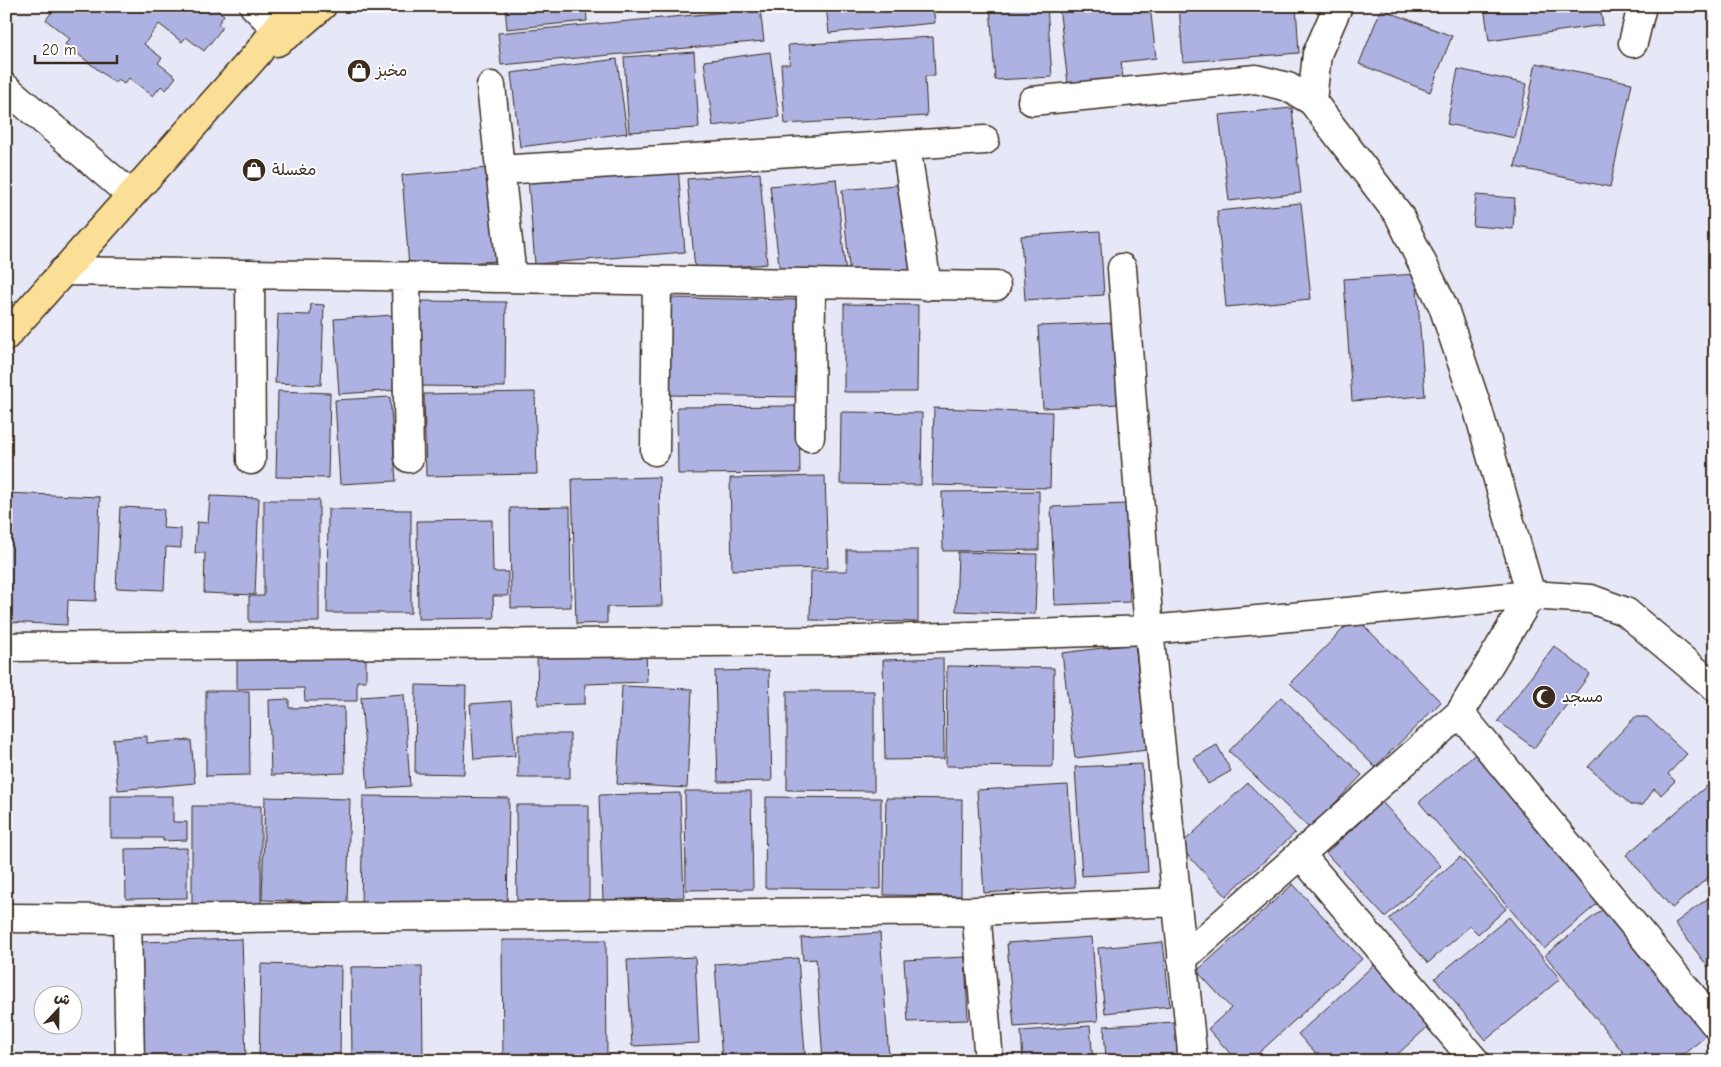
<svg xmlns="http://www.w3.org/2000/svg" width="1721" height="1067" viewBox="0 0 1721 1067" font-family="'Comic Neue','Playpen Sans Arabic',sans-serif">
<rect width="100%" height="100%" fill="#e6e8f7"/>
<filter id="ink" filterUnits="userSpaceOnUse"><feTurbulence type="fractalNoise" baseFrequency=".02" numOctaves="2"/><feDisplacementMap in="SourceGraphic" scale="10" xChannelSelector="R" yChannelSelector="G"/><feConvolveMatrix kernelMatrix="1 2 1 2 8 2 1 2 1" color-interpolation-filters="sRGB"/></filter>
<g filter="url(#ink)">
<!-- building -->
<path fill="#adb2e3" stroke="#3b2a1e" d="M48 6H212L224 15 218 24 223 27 204 51 186 37 182 42 159 24 144 44 162 58 158 63 176 77 166 90 161 86 153 96 129 78 124 84 118 79 115 83 65 44 70 39 46 20 51 13 46 9Z
M505 6H586L587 21 507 29Z
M826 6H933L935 23 829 33Z
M990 6H1047L1052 77 995 80Z
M1059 6H1150L1156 58 1121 62 1123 78 1068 84Z
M1179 6H1296L1299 53 1183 62Z
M1484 6H1600L1603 25 1489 41Z
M760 9 764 41 501 65 498 33Z
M1381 9 1452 36 1430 92 1359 64Z
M933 37 935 76H925L927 116 785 124 781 64H790L788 45Z
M694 52 699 128 629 132 624 57Z
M770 52 779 117 713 126 704 61Z
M617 59 627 133 520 147 511 73Z
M1536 63 1632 83 1610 187 1515 167Z
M1458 69 1527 84 1515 138 1447 124Z
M1292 108 1301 193 1229 201 1219 115Z
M678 167 685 252 535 264 528 178Z
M489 168 496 261 409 267 402 175Z
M760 173 767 264 695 270 687 179Z
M836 179 846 275 781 282 770 186Z
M906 184 914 271 850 277 842 190Z
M1476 195 1515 198 1513 229 1473 226Z
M1301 203 1311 299 1226 307 1217 211Z
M1100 231 1104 295 1025 300 1021 236Z
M1416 274 1425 396 1352 401 1344 279Z
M669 298 802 300 801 397 668 395Z
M417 301 506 302 505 387 416 386Z
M311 304 324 305 321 385 275 383 278 314 310 315Z
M844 304 918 305 917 392H844Z
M394 315 399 390 339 394 334 319Z
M1115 323 1119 404 1043 408 1038 326Z
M278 391 330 393 328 478 276 477Z
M535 392 537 474 426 476 424 394Z
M390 397 396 481 340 484 335 400Z
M799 406 800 473 678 474 677 407Z
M934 408 1052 412 1050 488 932 485Z
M841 412 922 413 921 485 840 484Z
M825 476 828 568 732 570 730 478Z
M659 477 662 606 607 607V623L576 624 572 479Z
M1039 491V550L943 551 942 492Z
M6 493 100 497 96 601 68 600 67 625 6 622Z
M210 496 259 498 255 595 204 593 205 553H195L197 522 208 523Z
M264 500H319V622H249V596H264Z
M1126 504 1130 602 1055 605 1051 507Z
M120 507 164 509 163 528 181 529V548L166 547 164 590 116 588Z
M570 507 571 607 511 608 510 508Z
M328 509 411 510V613H327Z
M492 520 493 572H508V596H493L494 618 418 619 417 521Z
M847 550H918V622L810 620 811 571H847Z
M958 552 1037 554 1035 614 956 611Z
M1355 617 1441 702 1375 767 1290 683Z
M1135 644 1148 750 1075 758 1062 653Z
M1554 646 1590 674 1534 748 1498 721Z
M646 651 647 682 585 684V704L538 705 537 654Z
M943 658 944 759 885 760 883 660Z
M366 659V681H357V701H305L304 688 237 689V660Z
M947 666 1054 668 1053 767 946 766Z
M769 670 772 781 718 782 715 671Z
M416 685 466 686 464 774 415 773Z
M622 686 692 689 687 788 617 784Z
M206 691H249L250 775 206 776Z
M787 691H874V791L787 790Z
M404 694 410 786 368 789 361 697Z
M1281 697 1362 775 1310 829 1229 751Z
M289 699V708L344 707 345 773 271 775 269 700Z
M511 701 515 756 474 759 470 704Z
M1635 717H1647L1687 754 1668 774 1675 781 1661 795 1654 789 1643 805H1631L1588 767Z
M518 734H570V778H518Z
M147 736V743L191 740 195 783 118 790 113 739Z
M1217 745 1231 771 1208 784 1194 758Z
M1478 752 1603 899 1544 949 1419 802Z
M1142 764 1148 872 1082 876 1075 767Z
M1715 779V872L1672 908 1626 855Z
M1248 783 1295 833 1226 896 1179 846Z
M1068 785 1075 887 984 893 977 790Z
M685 791H751L753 889 686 890Z
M680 793 684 897 603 900 599 795Z
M111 796H173V822H187V840L163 841V838H111Z
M363 796 509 798 507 909 361 907Z
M265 797 350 799 347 903 262 900Z
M766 797 881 798V889L765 888Z
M886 798 962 799 961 896 884 895Z
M1382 802 1441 866 1385 917 1326 853Z
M516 805H589V903L517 904Z
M192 806H261V906H192Z
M187 848V898L126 899 125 849Z
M1460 857 1506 909 1478 934 1470 926 1428 963 1389 919Z
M1293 884 1362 959 1250 1061H1237L1208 1029 1231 1008 1197 971Z
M1715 893V962L1708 967 1675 923Z
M1608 905 1710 1033 1675 1061H1630L1545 955Z
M1509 917 1560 979 1486 1040 1435 978Z
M880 933 889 1058 823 1061 816 959 803 960 801 938Z
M1092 937 1098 1021 1014 1027 1007 943Z
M242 939 246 1060 144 1061 141 942Z
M502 940H606L607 1060H503Z
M1163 942 1170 1006 1105 1013 1098 948Z
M695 957 699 1043 632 1046 627 960Z
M965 957 968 1020 908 1022 904 960Z
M798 958 805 1054 722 1060 715 964Z
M1377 962 1432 1023 1390 1061H1322L1298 1034Z
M261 964 341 966 340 1061H259Z
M422 966 423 1059H352L351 967Z
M1175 1022 1178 1061H1106L1104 1026Z
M1090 1026 1093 1061H1023L1021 1031Z
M1715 1049V1061H1699Z"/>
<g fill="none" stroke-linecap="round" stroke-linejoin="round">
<!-- minor casing -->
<g stroke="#3b2a1e" stroke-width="31">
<path id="minor" d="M254 6 276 28
M1633 43 1642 6
M491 86 512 278
M6 88 131 195
M1032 101 1256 79 1288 87 1312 101 1399 215 1443 306 1478 410 1531 595 1460 713 1182 959
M1312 101 1317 54 1338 6
M906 145 927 286
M500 170 985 140
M1122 268 1149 630 1193 1061
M63 271 996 286
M250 274 251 460
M406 277 409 458
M810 437 811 283
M655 451 657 281
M6 647 829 641 1149 630 1531 595 1591 599 1626 612 1715 687
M1460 713 1715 1024
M1300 854 1475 1061
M976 911 989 1061
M6 918 127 919 976 911 1176 902
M127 919 130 1061"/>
</g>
<!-- major casing -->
<g stroke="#3b2a1e" stroke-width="31">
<path id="major" d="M277 42 293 31 322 6
M6 336 257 54 294 6"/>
</g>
<!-- minor -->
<use href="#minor" stroke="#fff" stroke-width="28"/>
<!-- major -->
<use href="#major" stroke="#fbdf96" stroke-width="28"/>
</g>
</g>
<!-- icons -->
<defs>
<g id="shop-disc" transform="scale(1.25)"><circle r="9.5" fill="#3b2a1e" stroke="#fff"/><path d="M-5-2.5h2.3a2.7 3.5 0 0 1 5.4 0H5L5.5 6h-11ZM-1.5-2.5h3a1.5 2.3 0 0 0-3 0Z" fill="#fff"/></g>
<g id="mosque-disc" transform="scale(1.25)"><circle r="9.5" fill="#3b2a1e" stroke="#fff"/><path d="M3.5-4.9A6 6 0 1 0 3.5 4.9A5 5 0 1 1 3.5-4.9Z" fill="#fff"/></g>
</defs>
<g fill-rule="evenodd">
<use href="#shop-disc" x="359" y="71"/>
<use href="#shop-disc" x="254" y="170"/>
<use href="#mosque-disc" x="1544" y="697"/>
</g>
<g text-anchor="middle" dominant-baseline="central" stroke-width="4" stroke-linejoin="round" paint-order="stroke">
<!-- poi labels -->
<g font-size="16" fill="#3b2a1e" stroke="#fff" text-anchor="start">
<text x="376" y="71">مخبز</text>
<text x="272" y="170">مغسلة</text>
<text x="1562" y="697">مسجد</text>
</g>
</g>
<!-- margin -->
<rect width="1721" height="1067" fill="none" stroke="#fff" stroke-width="25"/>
<rect x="12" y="12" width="1696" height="1042" fill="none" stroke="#3b2a1e" stroke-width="2" filter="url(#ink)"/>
<!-- north arrow -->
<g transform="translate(58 1010) rotate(22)"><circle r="24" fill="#ffffff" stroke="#b1aaa5"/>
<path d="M0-4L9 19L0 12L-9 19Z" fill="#3b2a1e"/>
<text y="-8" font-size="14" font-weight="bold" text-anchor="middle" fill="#3b2a1e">ش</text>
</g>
<!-- scale -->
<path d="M35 55v8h82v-8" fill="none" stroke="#3b2a1e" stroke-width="2.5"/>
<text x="42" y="55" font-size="15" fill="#3b2a1e" stroke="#ffffff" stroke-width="4" paint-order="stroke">20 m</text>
</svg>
